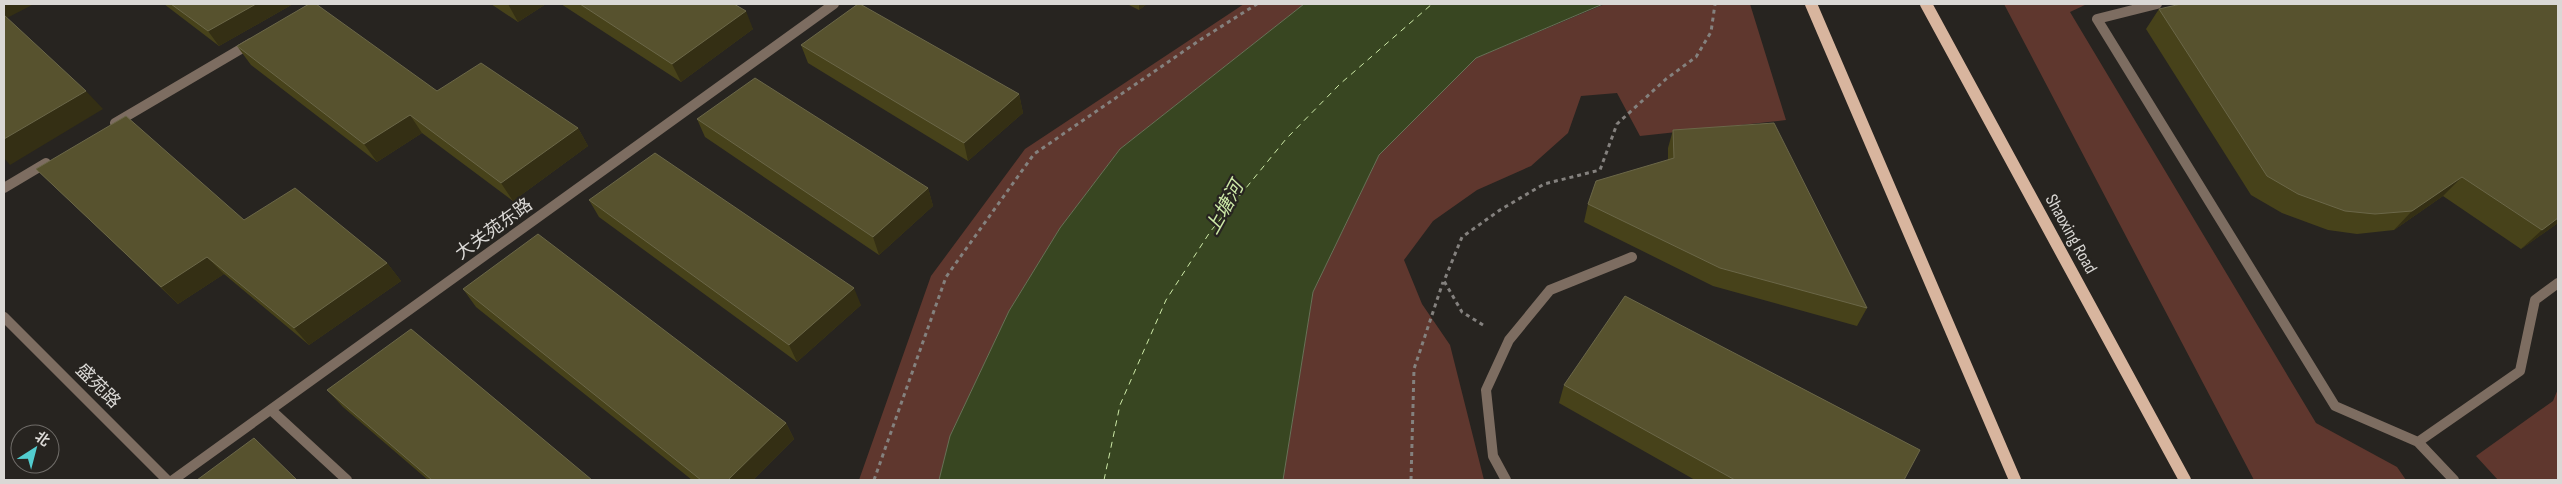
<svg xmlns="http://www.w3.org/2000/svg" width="2562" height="484" viewBox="0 0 2562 484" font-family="'Sofia Sans Condensed','Noto Sans SC',sans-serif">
<rect width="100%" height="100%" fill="#272420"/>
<!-- green -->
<path fill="#5f372e" d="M1244 4H1304L1120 149 1060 228 1009 311 950 436 939 480H859L931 276 1025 149Z
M1605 4H1750L1786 120 1640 136 1617 93 1581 96 1568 133 1531 166 1477 190 1433 221 1404 260 1422 304 1450 345 1484 480H1283L1313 292 1379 155 1476 58Z
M2004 4H2087L2070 12 2316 423 2397 467 2406 480H2254Z
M2558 389V480H2498L2476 456 2553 401Z"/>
<!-- water -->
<path fill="#384621" stroke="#697257" d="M1304 4H1603L1476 58 1379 155 1313 292 1283 480H939L950 436 1009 311 1060 228 1120 149Z"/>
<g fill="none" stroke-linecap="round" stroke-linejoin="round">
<!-- ferry -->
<path stroke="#cde9a7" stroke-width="1" stroke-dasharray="6 5" stroke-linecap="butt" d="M1104 480 1120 405 1166 300 1210 232 1286 139 1340 84 1432 4"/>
<!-- path -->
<path stroke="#84817e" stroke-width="3" stroke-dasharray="4 4" stroke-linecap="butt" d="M1483 325 1462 312 1444 281 1462 237 1500 210 1544 184 1600 170 1617 124 1666 79 1696 57 1711 32 1715 4
M874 480 946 277 1034 154 1203 38 1257 4
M1411 480 1414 369 1443 282"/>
<!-- service -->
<path stroke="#7d6d61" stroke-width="10" d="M2157 4 2097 19 2335 406 2418 442
M115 123 251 43
M4 188 46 163
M271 410 347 480
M1506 480 1493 456 1486 390 1509 340 1550 290 1632 257
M2454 480 2418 442 2520 371 2535 300 2558 283"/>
<!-- minor -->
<path stroke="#7d6d61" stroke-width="10" d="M4 317 167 480
M173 480 834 4"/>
<!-- primary -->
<path stroke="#d8b59e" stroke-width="12" d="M1811 4 2015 480
M1926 4 2185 480"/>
</g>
<!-- wall -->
<path fill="#47421a" d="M164 4H293L219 46Z
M491 4H546L518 22Z
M561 4H734L753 29 681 82Z
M1127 4H1147L1139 10Z
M2159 9 2558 223 2521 249 2443 196 2394 230 2357 234 2328 230 2282 213 2251 195 2146 29Z
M801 45 1019 94 1023 113 968 161 808 63Z
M237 46 437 91 578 128 588 146 513 201 422 133 377 162 251 65Z
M697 119 928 188 933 206 879 255 705 137Z
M1673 130 1867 308 1857 326 1713 286 1584 222 1588 204 1668 160V148Z
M36 169 244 220 387 263 401 281 309 345 224 274 178 304Z
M589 200 861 305 797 362 599 217Z
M463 289 786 423 794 439 753 480H692L476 307Z
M1564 385 1904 480H1695L1559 403Z
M327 390 592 480H428L343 407Z"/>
<!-- shaded-wall -->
<path fill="#342f14" d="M4 4H34L5 19 4 18Z
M256 4H293L219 46 208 31Z
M508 4H546L518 22Z
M1139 4H1147L1139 10Z
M746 11 753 29 681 82 672 64Z
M86 91 103 109 10 165 4 158V139Z
M1019 94 1023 113 968 161 964 143Z
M410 115 422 133 377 162 364 144Z
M578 128 588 146 513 201 501 183Z
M2462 177 2443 196 2394 230 2412 211Z
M928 188 933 206 879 255 873 237Z
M2558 218V223L2521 249 2542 230Z
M207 257 224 274 178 304 161 287Z
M387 263 401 281 309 345 294 328Z
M854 288 861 305 797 362 789 345Z
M786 423 794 439 753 480H728Z"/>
<!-- building -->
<path fill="#57522e" stroke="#6b6748" d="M171 4H256L208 31Z
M309 4H316L437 91 481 63 578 128 501 183 410 115 364 144 237 46Z
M580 4H734L746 11 672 64Z
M858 4H860L1019 94 964 143 801 45Z
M2181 4H2558V218L2542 230 2462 177 2412 211 2375 214 2345 211 2298 194 2267 176 2159 9Z
M4 15 86 91 4 139Z
M755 78 928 188 873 237 697 119Z
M126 116 244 220 295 188 387 263 294 328 207 257 161 287 36 169Z
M1774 123 1867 308 1720 268 1588 204 1596 181 1674 158 1673 130Z
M655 153 854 288 789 345 589 200Z
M538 234 786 423 728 480H701L463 289Z
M1625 296 1920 450 1904 480H1735L1564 385Z
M411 329 592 480H432L327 390Z
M254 438 297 480H197Z"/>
<g text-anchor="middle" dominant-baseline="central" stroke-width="4.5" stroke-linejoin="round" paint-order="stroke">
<!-- street labels -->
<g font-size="18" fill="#dad8d5" stroke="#272420">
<text transform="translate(494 229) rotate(-36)">大关苑东路</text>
<text transform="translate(2071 234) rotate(61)">Shaoxing Road</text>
<text transform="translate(98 386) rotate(45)">盛苑路</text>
</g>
<!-- water labels -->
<g font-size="19" font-style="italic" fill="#cde9a7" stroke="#272420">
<text transform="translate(1225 208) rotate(-61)">上塘河</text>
</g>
</g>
<!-- border -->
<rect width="2562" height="484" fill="none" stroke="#dad8d5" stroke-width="10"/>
<!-- north arrow -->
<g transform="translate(35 449) rotate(36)"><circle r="24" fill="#272420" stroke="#6f6c68"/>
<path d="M0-4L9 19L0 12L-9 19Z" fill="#52cdcf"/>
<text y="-8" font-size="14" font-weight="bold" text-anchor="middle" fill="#dad8d5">北</text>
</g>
</svg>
